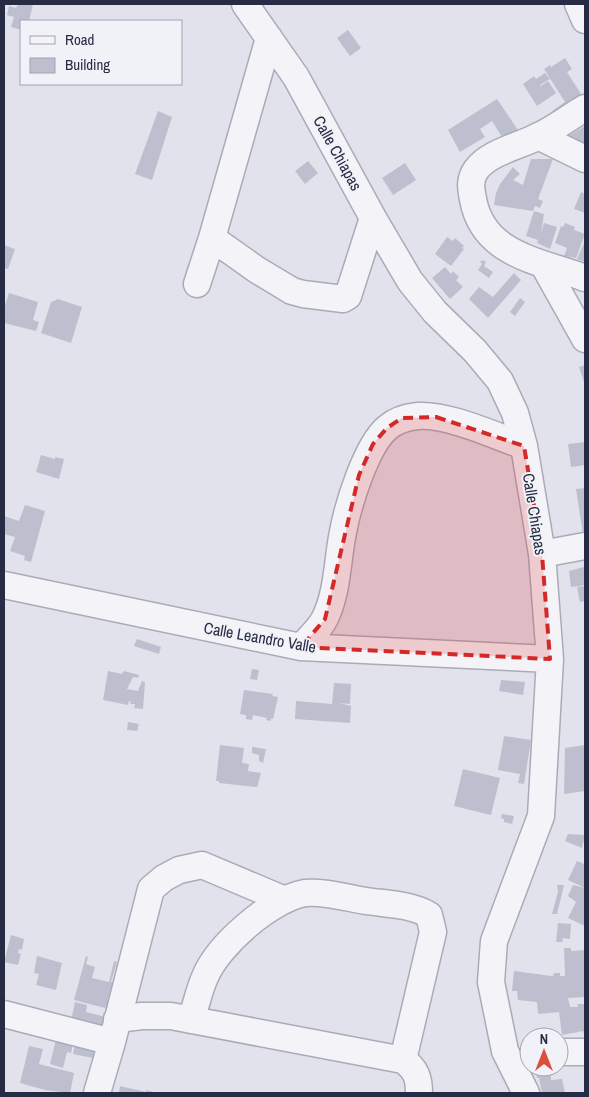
<svg xmlns="http://www.w3.org/2000/svg" width="589" height="1097" viewBox="0 0 589 1097" font-family="'Archivo Narrow',sans-serif">
<rect width="100%" height="100%" fill="#e1e2eb"/>
<!-- building -->
<path fill="#bdbfce" d="M18 4H33L29 21H21V30L11 27 14 17 7 15 9 6 16 8Z
M348 30 361 48 350 56 337 38Z
M565 58 572 69 567 72 581 94 573 99 575 101 554 114 552 111 565 102 544 69 550 65 551 67Z
M545 73 550 79 540 85 541 86 548 81 556 93 537 106 523 84 534 76 536 79Z
M497 99 522 136 507 145 492 121 480 129 485 137 460 152 448 130Z
M158 111 172 117 152 180 135 174Z
M585 126V142L581 145 567 137Z
M531 159H553L538 199 543 201 540 208 535 206 533 211 494 205 496 193 500 184 513 167 520 174 513 180 523 185Z
M308 161 318 173 305 184 295 171Z
M405 163 416 180 393 195 382 178Z
M581 192 585 194V213L574 209Z
M534 211 544 214 541 233 544 223 557 227 550 249 537 243 538 240 526 236Z
M565 223 575 227 574 230 585 234 576 258 564 256 567 248 555 243 561 226 563 227Z
M447 237 453 241 455 238 464 246 462 248 464 249 451 266 435 254Z
M585 241V262L577 259Z
M4 245 15 249 8 269 4 268Z
M482 260 486 262 484 266 493 272 489 278 478 270 482 264 480 262Z
M445 267 451 274 453 271 459 277 456 280 463 287 450 299 432 278Z
M514 273 521 280 488 318 469 299 479 287 493 297Z
M9 293 38 302 33 320 39 322 36 331 4 323V309Z
M520 298 525 302 515 316 510 312Z
M58 299 82 307 71 343 41 333 51 302Z
M585 365V385L579 367Z
M585 442V465L571 467 568 444Z
M41 455 55 459V457L64 459 59 479 36 472Z
M585 488V534H583L576 489Z
M25 505 45 511 31 562 24 560 25 556 10 551 15 537 4 534V516L19 521Z
M584 567 585 585 571 587 569 571Z
M585 586V601L580 602 577 587Z
M137 639 161 647 159 654 134 646Z
M252 669 259 670 257 680 250 679Z
M108 671 122 674 124 671 139 675 138 678 133 677 127 689 138 691 142 681 145 682 143 709 134 708 135 704H130L131 702 129 701 128 705 103 700Z
M501 680 525 682 523 695 499 691Z
M334 683 351 684 350 704 339 703 351 706 350 723 295 719 296 701 332 704Z
M244 690 273 694 272 696 278 697 273 719 271 718V721L266 720 267 718 253 715 252 720 246 719V715L240 714Z
M128 722 139 724 137 731 127 730Z
M504 736 531 740 524 784 518 783 520 774 498 770Z
M220 745 244 748 242 763 249 764 248 771 261 773 257 787 219 783V781H216Z
M585 745V791L564 794 565 748Z
M252 747 266 749 263 763 259 761V755L252 753Z
M463 769 500 778 491 815 454 806Z
M502 814 514 816 512 824 504 822V819L501 818Z
M568 834 585 835 582 848 565 841Z
M585 860V888L568 880 577 861 584 864Z
M557 885H564L557 914H552L558 892Z
M573 885 585 888V926L568 918 576 902 568 896Z
M558 923 571 924 570 939 563 938 562 942H556Z
M11 935 24 939 22 950 19 949 18 953 21 954 18 965 4 962Z
M564 948H571V951L585 950V997L568 998 570 1007H578L577 1004H585V1037L583 1031 562 1035 559 1012 538 1014 537 1002 518 1000 517 991H512L514 971 551 976H553L554 973H560V976H565Z
M37 956 62 963 56 990 36 985 39 974 34 973Z
M86 956 88 957 86 964 95 967 92 978 109 982 114 961 117 962 111 982 116 983 109 1009 74 1000Z
M75 1002 87 1005 86 1012 110 1018 105 1035 70 1026Z
M57 1035 74 1040 71 1053 67 1052 63 1068 50 1064Z
M76 1040 102 1045 98 1059 73 1054Z
M29 1046 43 1049 39 1064 74 1073 70 1093 45 1090 20 1083Z
M551 1067 552 1072H554V1074L551 1075V1080L562 1079 565 1093H542L539 1078H537L536 1070Z
M120 1086 146 1092V1090L154 1092V1093H119Z"/>
<g fill="none" stroke-linecap="round" stroke-linejoin="round">
<!-- minor casing -->
<g stroke="#aaabb9" stroke-width="29">
<path id="minor" d="M245 4 296 77 373 218 410 281 435 312 475 351 500 381 515 413 524 446 542 554 550 659 541 816 494 941 491 982 505 1051 526 1093
M578 4 585 20
M585 108C570 117 555 128 539 136 520 146 489 152 476 170 469 180 471 189 473 199 483 256 541 261 585 278
M538 136 585 159
M212 238 257 270 292 291 303 294 343 299 348 296 373 218
M543 264 585 339
M197 284 212 238 269 38
M542 554 585 546
M4 585 301 647 550 659
M301 647C309 638 320 629 325 618 338 591 337 561 343 532 348 505 366 446 387 428 396 420 407 417 418 416 449 414 495 436 524 446
M4 1014 112 1042
M117 1019 142 1016H171L403 1060C416 1069 419 1078 419 1093
M191 1020C196 1006 199 990 205 977 218 945 271 899 305 893 323 891 348 898 366 901 386 904 411 904 429 915L433 932 403 1060
M559 1052H585
M97 1093 112 1042 151 889 164 878 179 870 202 865 285 900"/>
</g>
<!-- minor -->
<use href="#minor" stroke="#f4f4f8" stroke-width="26"/>
</g>
<!-- marked area -->
<path fill="#d62828" fill-opacity="0.2" stroke="#d62828" stroke-width="4" stroke-dasharray="10 6" stroke-linejoin="round" d="M436 417 524 446 542 554 550 659 301 647 325 619 359 475 373 444 387 428 402 418Z"/>
<g text-anchor="middle" dominant-baseline="central" stroke-width="4" stroke-linejoin="round" paint-order="stroke">
<!-- street labels -->
<g font-size="16" fill="#282b44" stroke="#f1f2f8">
<text transform="translate(338 153) rotate(61)">Calle Chiapas</text>
<text transform="translate(535 514) rotate(81)">Calle Chiapas</text>
<text transform="translate(260 637) rotate(10)">Calle Leandro Valle</text>
</g>
</g>
<!-- border -->
<rect width="589" height="1097" fill="none" stroke="#282b44" stroke-width="10"/>
<!-- legend -->
<rect x="20" y="20" width="162" height="65" fill="#f1f2f8" stroke="#a1a2b0"/>
<rect x="30" y="36" width="25" height="8" fill="#f4f4f8" stroke="#a1a2b0"/>
<text x="65" y="45" font-size="15" fill="#282b44">Road</text>
<rect x="30" y="58" width="25" height="15" fill="#bdbfce" stroke="#a1a2b0"/>
<text x="65" y="70" font-size="15" fill="#282b44">Building</text>
<!-- north arrow -->
<g transform="translate(544 1052)"><circle r="24" fill="#f1f2f8" stroke="#a1a2b0"/>
<path d="M0-4L9 19L0 12L-9 19Z" fill="#d94e3d"/>
<text y="-8" font-size="14" font-weight="bold" text-anchor="middle" fill="#282b44">N</text>
</g>
</svg>
